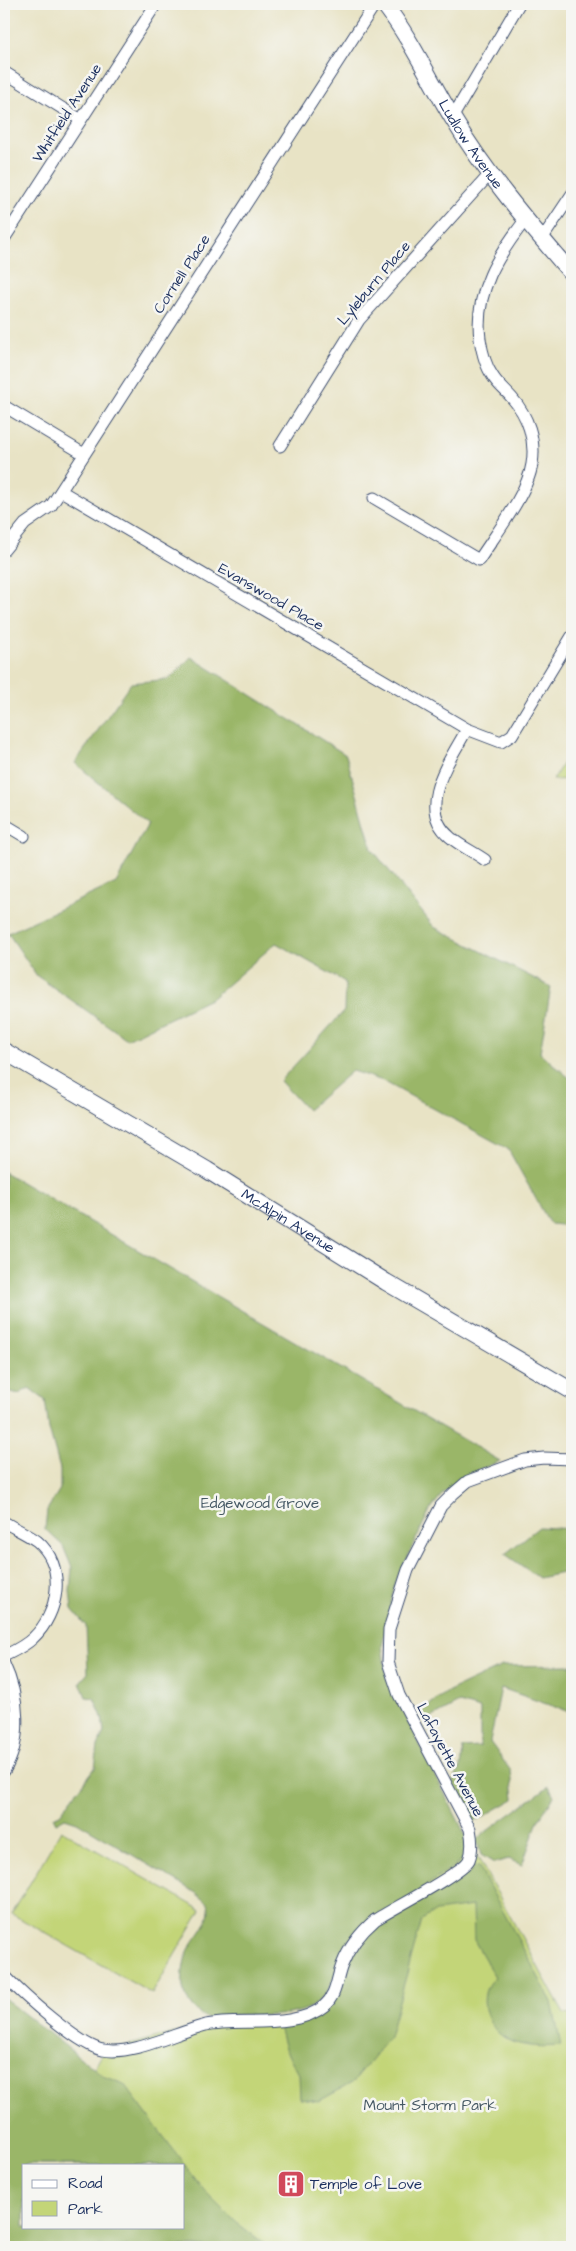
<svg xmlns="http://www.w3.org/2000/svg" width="576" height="2251" viewBox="0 0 576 2251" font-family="'Architects Daughter',sans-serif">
<rect width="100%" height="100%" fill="#f6f6f2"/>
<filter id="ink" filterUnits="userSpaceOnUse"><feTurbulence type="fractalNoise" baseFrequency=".02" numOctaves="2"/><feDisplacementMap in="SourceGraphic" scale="10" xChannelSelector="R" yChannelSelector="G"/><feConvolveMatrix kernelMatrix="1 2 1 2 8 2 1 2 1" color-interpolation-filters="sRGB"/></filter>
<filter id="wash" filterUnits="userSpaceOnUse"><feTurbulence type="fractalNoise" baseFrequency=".0096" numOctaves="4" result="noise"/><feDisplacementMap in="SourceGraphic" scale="20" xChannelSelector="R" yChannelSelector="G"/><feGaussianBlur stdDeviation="1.12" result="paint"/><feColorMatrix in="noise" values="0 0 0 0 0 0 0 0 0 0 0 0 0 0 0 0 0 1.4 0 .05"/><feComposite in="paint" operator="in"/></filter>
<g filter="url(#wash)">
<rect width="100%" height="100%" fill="#e8e3c5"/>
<!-- green -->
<path fill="#c3d578" stroke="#6f826b" d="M572 747V779L553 780Z
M61 1830 201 1910 152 1994 12 1914Z
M472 1847 564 2014 572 2015V2247H4L24 2227H184V2165H40L104 2051 205 2025 284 2020 325 2005 355 1940Z"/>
<!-- forest -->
<path fill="#9ab668" stroke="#5a7263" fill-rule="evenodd" d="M191 657 346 755 372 849 434 927 551 987 540 1053 572 1080V1226L550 1224 508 1149 383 1081 352 1071 307 1110 280 1081 344 1011 345 982 276 943 212 998 127 1039 37 976 8 933 116 883 148 824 75 763 131 683 169 679Z
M4 1172 500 1461 467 1475 444 1492 430 1510 395 1583 382 1646 387 1679 466 1836C467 1847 467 1853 460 1862L350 1939C337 1957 337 1984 320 2000 299 2021 258 2014 232 2015 225 2016 215 2020 209 2019 198 2016 185 1998 183 1988 182 1978 183 1963 187 1954 194 1936 213 1924 208 1903L196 1893 77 1822 65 1818 56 1823 53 1817 60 1814 95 1768 98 1746 104 1732 102 1717 94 1698 86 1697 80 1682 88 1673 86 1626 72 1609 70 1591 72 1568 63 1546 45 1529 47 1510 60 1489V1469L49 1429 45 1400 29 1388 19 1394 4 1390Z
M539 1527 572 1529V1571L539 1578 505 1554Z
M572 1665V1713L501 1688 490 1742 511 1771 514 1799 470 1824 450 1785 461 1768 463 1748 480 1747V1709L459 1703 429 1719 416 1714 449 1691 502 1666Z
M549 1786 554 1796 538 1821 522 1865 508 1859 494 1863 481 1855 476 1839Z
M474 1866 479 1867 552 2002 561 2046C544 2047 522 2048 507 2039 485 2028 475 1993 495 1977L474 1940 473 1906 436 1911 422 1920 389 2037 352 2083 319 2101 300 2098 299 2074 285 2049 278 2023 320 2013 352 1953 371 1931Z
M4 1998 105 2077 124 2084 203 2189 237 2223 269 2247H4ZM24 2165H184V2227H24Z"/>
</g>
<g filter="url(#ink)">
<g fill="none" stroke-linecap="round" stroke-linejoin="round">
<!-- street casing -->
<g stroke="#3a4a6d" stroke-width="13">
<path id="street" d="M4 72 81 120
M452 118 519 4
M4 239 156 4
M542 239 572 194
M4 406 84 454
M280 446 359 320 490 174
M61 491 467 729 501 742 512 735 572 636
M374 498 479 560C495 535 528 493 532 464 536 440 528 416 512 398 505 390 497 384 492 375 485 365 482 351 480 339 474 292 498 255 526 219
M4 550 25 524 51 506 375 4
M467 729C451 759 414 807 450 837 460 846 474 852 485 860
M4 824 24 836
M4 1522C14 1528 27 1534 37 1541 67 1566 59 1614 33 1638 25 1646 14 1651 4 1656
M4 1664C19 1696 23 1740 4 1771
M4 1975C22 1994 79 2046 103 2050 132 2056 177 2032 206 2025 240 2018 296 2030 324 2006 337 1995 336 1980 342 1965 349 1947 360 1933 375 1920 392 1909 462 1873 469 1860 473 1850 472 1839 470 1829L399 1695 388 1662 389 1629 408 1570 441 1506 454 1493 468 1481 525 1460 544 1458 572 1459"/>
</g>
<!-- secondary casing -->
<g stroke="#3a4a6d" stroke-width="18">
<g id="secondary">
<path id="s1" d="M384 4C411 39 429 79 452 117 486 174 529 224 572 274"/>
<path id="s2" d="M4 1051 207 1170 386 1282 572 1391"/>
</g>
</g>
<!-- street -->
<use href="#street" stroke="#fff" stroke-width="11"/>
<!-- secondary -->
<use href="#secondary" stroke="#fff" stroke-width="16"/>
</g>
</g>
<!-- icons -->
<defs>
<g id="building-square" transform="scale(1.4375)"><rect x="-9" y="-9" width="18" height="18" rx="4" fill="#d1495b" stroke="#f6f6f2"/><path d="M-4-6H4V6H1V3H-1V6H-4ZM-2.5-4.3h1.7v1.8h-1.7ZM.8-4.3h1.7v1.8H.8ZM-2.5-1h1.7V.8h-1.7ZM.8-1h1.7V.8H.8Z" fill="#fff"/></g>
</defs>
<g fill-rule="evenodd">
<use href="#building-square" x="291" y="2184"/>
</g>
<g text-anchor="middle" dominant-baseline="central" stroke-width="5" stroke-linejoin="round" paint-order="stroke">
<!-- street labels -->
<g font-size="15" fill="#1b2f5e" stroke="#f6f6f2">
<text transform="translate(67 113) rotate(-57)">Whitfield Avenue</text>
<text stroke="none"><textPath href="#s1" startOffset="165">Ludlow Avenue</textPath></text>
<text transform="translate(182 274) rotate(-57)">Cornell Place</text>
<text transform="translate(374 283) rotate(-50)">Lyleburn Place</text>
<text transform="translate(271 597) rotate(30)">Evanswood Place</text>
<text stroke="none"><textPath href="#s2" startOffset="331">McAlpin Avenue</textPath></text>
<text transform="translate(450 1760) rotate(62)">Lafayette Avenue</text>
</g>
<!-- park labels -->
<g font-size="15" fill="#455864" stroke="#f6f6f2">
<text x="260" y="1503">Edgewood Grove</text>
<text x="430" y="2105">Mount Storm Park</text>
</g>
<!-- poi labels -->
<g font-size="15" fill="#1b2f5e" stroke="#f6f6f2" text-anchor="start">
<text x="310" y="2184">Temple of Love</text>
</g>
</g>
<!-- margin -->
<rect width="576" height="2251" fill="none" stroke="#f6f6f2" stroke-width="20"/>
<!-- legend -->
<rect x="22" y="2164" width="162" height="65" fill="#f6f6f2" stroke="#9ea6b7"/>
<rect x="32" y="2180" width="25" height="8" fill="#ffffff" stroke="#9ea6b7"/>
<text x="68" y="2188" font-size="15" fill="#1b2f5e">Road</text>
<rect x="32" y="2201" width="25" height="15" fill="#c3d578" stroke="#9ea6b7"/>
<text x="68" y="2214" font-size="15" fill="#1b2f5e">Park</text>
</svg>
